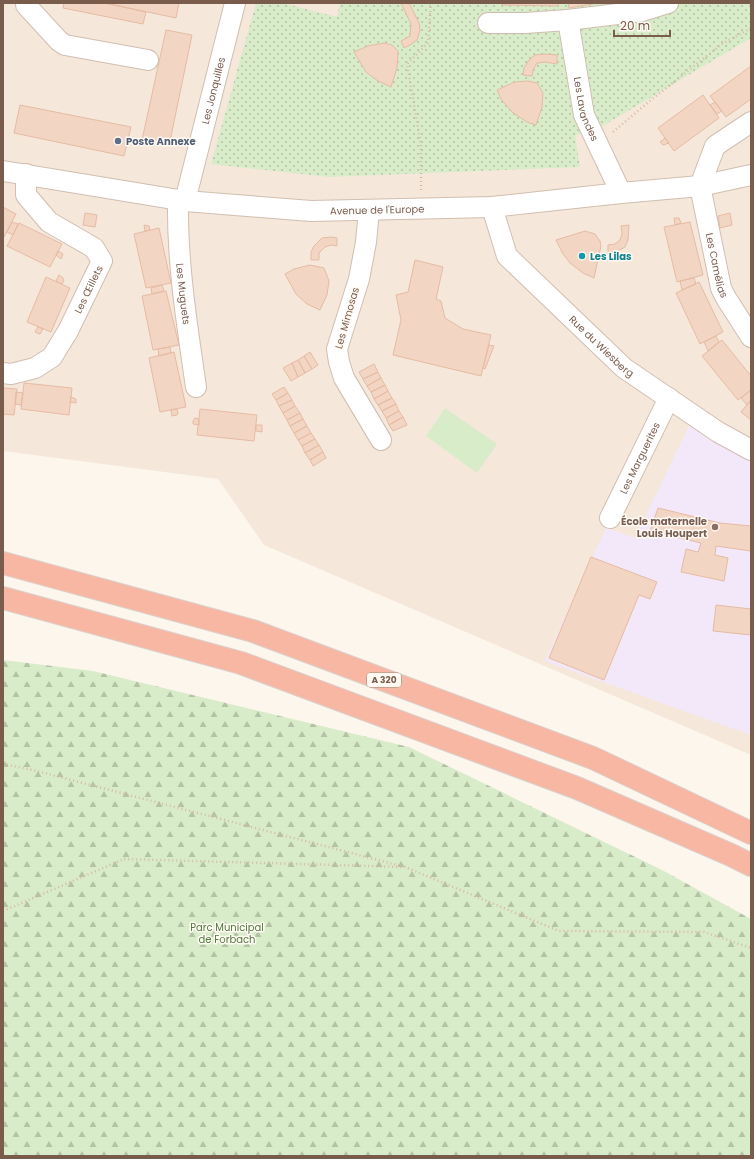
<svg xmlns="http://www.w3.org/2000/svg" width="754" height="1159" viewBox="0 0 754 1159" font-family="Poppins,sans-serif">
<defs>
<pattern id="grass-dots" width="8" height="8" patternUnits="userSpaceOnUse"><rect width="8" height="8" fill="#d8ecc9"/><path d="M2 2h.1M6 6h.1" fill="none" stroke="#b4c2a5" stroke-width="1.8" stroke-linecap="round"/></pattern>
<pattern id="forest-firs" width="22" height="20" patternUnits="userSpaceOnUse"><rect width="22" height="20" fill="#d8ecc9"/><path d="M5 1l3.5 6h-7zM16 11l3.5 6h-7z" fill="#b4c2a5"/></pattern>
</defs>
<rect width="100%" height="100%" fill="#fdf6ec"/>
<!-- residential -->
<path fill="#f5e8da" d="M3 3H751V755L264 545 218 479 3 451Z"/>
<!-- education -->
<path fill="#f3e8fa" d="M689 426 751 458V735L545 661 606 528 635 538Z"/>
<!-- grass -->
<path fill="url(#grass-dots)" d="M256 3H283L337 17 340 3H751V38L601 127 575 135 580 167 329 177 211 164Z"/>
<!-- forest -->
<path fill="url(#forest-firs)" d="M3 660 93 671 409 747 662 870 751 919V1156H3Z"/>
<!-- garden -->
<path fill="#d8ecc9" d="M445 408 497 444 477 473 426 436Z"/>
<!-- building -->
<path fill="#f3d5c3" stroke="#e6bba3" d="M64 3H105L146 12 143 24 63 8Z
M105 3H179L176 18Z
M401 3H409L419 23 420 30 417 40 410 45 404 48 401 41 410 36 411 24Z
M502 3H558V6L502 5Z
M568 3H598L569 8Z
M166 30 192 35 169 146 142 140Z
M384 43 392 45 398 51 397 68 391 87 378 81 366 72 354 52 368 46Z
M544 54 557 55V64L545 62 537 63 533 70 532 76 523 75 524 68 529 60 535 55Z
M751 66V99L726 117 710 96Z
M528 81 537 83 543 93 542 107 536 125 527 122 512 112 501 99 497 90 515 82Z
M703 95 719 118 674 151 658 128Z
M715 102 722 111 717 114 710 105Z
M20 105 131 127 124 156 14 133Z
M665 138 669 143 663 145 660 142Z
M3 207 16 214 4 237 3 236Z
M85 213 97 215 95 227 83 225Z
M730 213 732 225 720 228 718 216Z
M674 218H679L681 223 675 225Z
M12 222 18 224 13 235 7 232Z
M690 222 703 275 677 282 664 227Z
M19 223 62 244 50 267 7 246Z
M144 225 149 226 150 230 145 231Z
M629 225 628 240 625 247 616 252H608V245L615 244 620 240 622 234 621 226Z
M159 228 171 283 146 288 134 234Z
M585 231 595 234 600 241 601 246 594 278 583 273 570 263 563 254 556 240Z
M331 237 337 238V246L331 245 325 247 319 253V260H311V252L314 246 322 238Z
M58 251 63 254 61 259 56 255Z
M415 260 443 267 436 299 441 301 445 318 463 329 491 335 481 376 393 355 401 320 396 295 408 292Z
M310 265 324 268 329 281 327 295 320 310 307 304 296 294 285 274 294 269Z
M59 275 63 278 64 280 62 284 56 281Z
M46 277 70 288 51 332 27 322Z
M694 278 696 284 682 290 680 281Z
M699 282 723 332 700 344 676 293Z
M162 285 164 291 152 294 151 288Z
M166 291 179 345 153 350 142 296Z
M38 327 43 329 40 334 35 332Z
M716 336 719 342 708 351 704 342Z
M722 340 751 376V390L738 400 702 356Z
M489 345 494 346 485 369 483 368Z
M170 347 171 353 159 356 158 349Z
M174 352 186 407 160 412 149 358Z
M310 352 318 365 312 369 304 356Z
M304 356 312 369 305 373 298 360Z
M298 360 305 373 298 377 292 363Z
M292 363 298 377 291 381 283 368Z
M374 364 378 372 363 379 359 372Z
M378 372 381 378 367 386 363 379Z
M381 378 385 385 371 392 367 386Z
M24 383 72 388 69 415 21 409Z
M385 385 388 391 374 399 371 392Z
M284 387 288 393 276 400 272 394Z
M3 388 17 389 14 415 3 414Z
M751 390V400L747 405 741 398Z
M388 391 392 398 378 405 374 399Z
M16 392 23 393 21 405 15 404Z
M288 393 292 400 279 406 276 400Z
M71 397 76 399V403L70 402Z
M392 398 396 404 382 411 378 405Z
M292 400 295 406 283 413 279 406Z
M751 400V420L741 412Z
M396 404 399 411 386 418 382 411Z
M295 406 300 413 287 420 283 413Z
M177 409 178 413 177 415 172 416 171 410Z
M200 409 257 415 254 441 197 435Z
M399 411 403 417 389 425 386 418Z
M300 413 303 419 290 426 287 420Z
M403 417 407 425 393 431 389 425Z
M195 418 199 419V425L193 424V421Z
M303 419 307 426 294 433 290 426Z
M256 425H262V432L256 431Z
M307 426 311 433 298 440 294 433Z
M311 433 315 439 302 446 298 440Z
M315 439 319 445 305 453 302 446Z
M319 445 323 452 310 460 305 453Z
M323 452 326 458 313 466 310 460Z
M658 508 720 523 751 526V551L716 546 715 555 728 558 724 581 681 572 686 549 698 552 701 543 650 531Z
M591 557 657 582 650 599 639 595 604 680 549 658Z
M716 605 751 609V635L713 631Z"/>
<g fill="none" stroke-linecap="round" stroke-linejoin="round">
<!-- minor casing -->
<g stroke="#d1beb0" stroke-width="22">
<g id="minor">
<path d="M26 3V5L59 41 65 45 148 60"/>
<path id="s1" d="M568 20 584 115 621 193"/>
<path d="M488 23H525L568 20 642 11 668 3"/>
<path id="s2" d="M751 122 715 146 700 186 721 288 726 298 751 337"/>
<path id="s3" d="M3 171 185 201 311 211 492 207 621 193 700 186 751 175"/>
<path id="s4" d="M178 200C177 263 187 325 196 387"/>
<path id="s5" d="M185 201 235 3"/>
<path id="s6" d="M492 207 507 256 624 368 718 432 751 450"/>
<path d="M369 210 366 242 359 279 337 349 339 362 344 378 381 440"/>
<path id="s7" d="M3 373 11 374 35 368 52 357 68 331 102 261 94 248 49 222 26 195V174"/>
<path id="s8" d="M610 518 669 398"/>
</g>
</g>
<!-- highway casing -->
<g stroke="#dad1cd" stroke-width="24">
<path id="highway" d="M3 563 253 631 593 758 751 833
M3 598 241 663 577 788 731 855 751 865"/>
</g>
<!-- path -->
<path stroke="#d9b8a5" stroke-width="2.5" stroke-dasharray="1 3" stroke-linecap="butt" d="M613 132 646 104 722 44 751 28
M421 190V145L407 64 428 43 431 3
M3 764 33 770 401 866
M3 911 124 859 405 867 559 931 704 932 751 948"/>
<!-- minor -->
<use href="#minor" stroke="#fff" stroke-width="20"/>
<!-- highway -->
<use href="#highway" stroke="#f7b7a3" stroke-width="22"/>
</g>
<!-- markers -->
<circle fill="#5c6f8a" stroke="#fffaf3" stroke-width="1.5" cx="118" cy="141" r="4"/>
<circle fill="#0f9aa8" stroke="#fffaf3" stroke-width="1.5" cx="582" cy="256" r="4"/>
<circle fill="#8d6e63" stroke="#fffaf3" stroke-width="1.5" cx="715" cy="527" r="4"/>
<g text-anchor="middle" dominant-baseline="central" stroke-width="3" stroke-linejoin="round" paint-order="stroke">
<!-- shield labels -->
<rect fill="#fffaf3" stroke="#a28b7f" stroke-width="1" x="367" y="673" width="34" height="14" rx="3"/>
<g font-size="9" font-weight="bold" fill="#7a5c4d">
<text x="384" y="680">A 320</text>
</g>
<!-- street labels -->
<g font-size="10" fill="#7a5c4d" stroke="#fffaf3">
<text stroke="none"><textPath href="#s5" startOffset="114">Les Jonquilles</textPath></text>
<text stroke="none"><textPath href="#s1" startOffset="91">Les Lavandes</textPath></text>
<text stroke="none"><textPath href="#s3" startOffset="377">Avenue de l'Europe</textPath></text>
<text stroke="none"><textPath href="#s2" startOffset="167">Les Camélias</textPath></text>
<text stroke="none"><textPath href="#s7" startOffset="130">Les Œillets</textPath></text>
<text stroke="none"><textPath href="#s4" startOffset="94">Les Muguets</textPath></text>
<text transform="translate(347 318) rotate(-74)">Les Mimosas</text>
<text stroke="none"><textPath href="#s6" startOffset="182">Rue du Wiesberg</textPath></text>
<text stroke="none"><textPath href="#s8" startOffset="67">Les Marguerites</textPath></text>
</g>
<!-- service labels -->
<g font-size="10" font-weight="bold" fill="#4e5e75" stroke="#fffaf3" text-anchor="start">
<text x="126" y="141">Poste Annexe</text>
</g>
<!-- culture labels -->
<g font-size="10" font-weight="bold" fill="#0d838f" stroke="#fffaf3" text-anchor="start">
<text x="590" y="256">Les Lilas</text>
</g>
<!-- education labels -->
<g font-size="10" font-weight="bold" fill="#785e54" stroke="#fffaf3" text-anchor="end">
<text x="707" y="521">École maternelle<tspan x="707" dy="12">Louis Houpert</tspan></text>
</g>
<!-- park labels -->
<g font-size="10" fill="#537a41" stroke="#fffaf3">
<text x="227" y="927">Parc Municipal<tspan x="227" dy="12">de Forbach</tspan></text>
</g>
</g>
<!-- border -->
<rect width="754" height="1159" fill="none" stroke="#7a5c4d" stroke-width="8"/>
<!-- scale -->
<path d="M614 30v6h56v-6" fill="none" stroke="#7a5c4d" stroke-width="2"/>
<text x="620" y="30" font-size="12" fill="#7a5c4d" stroke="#fffaf3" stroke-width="3" paint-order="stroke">20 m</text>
</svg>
